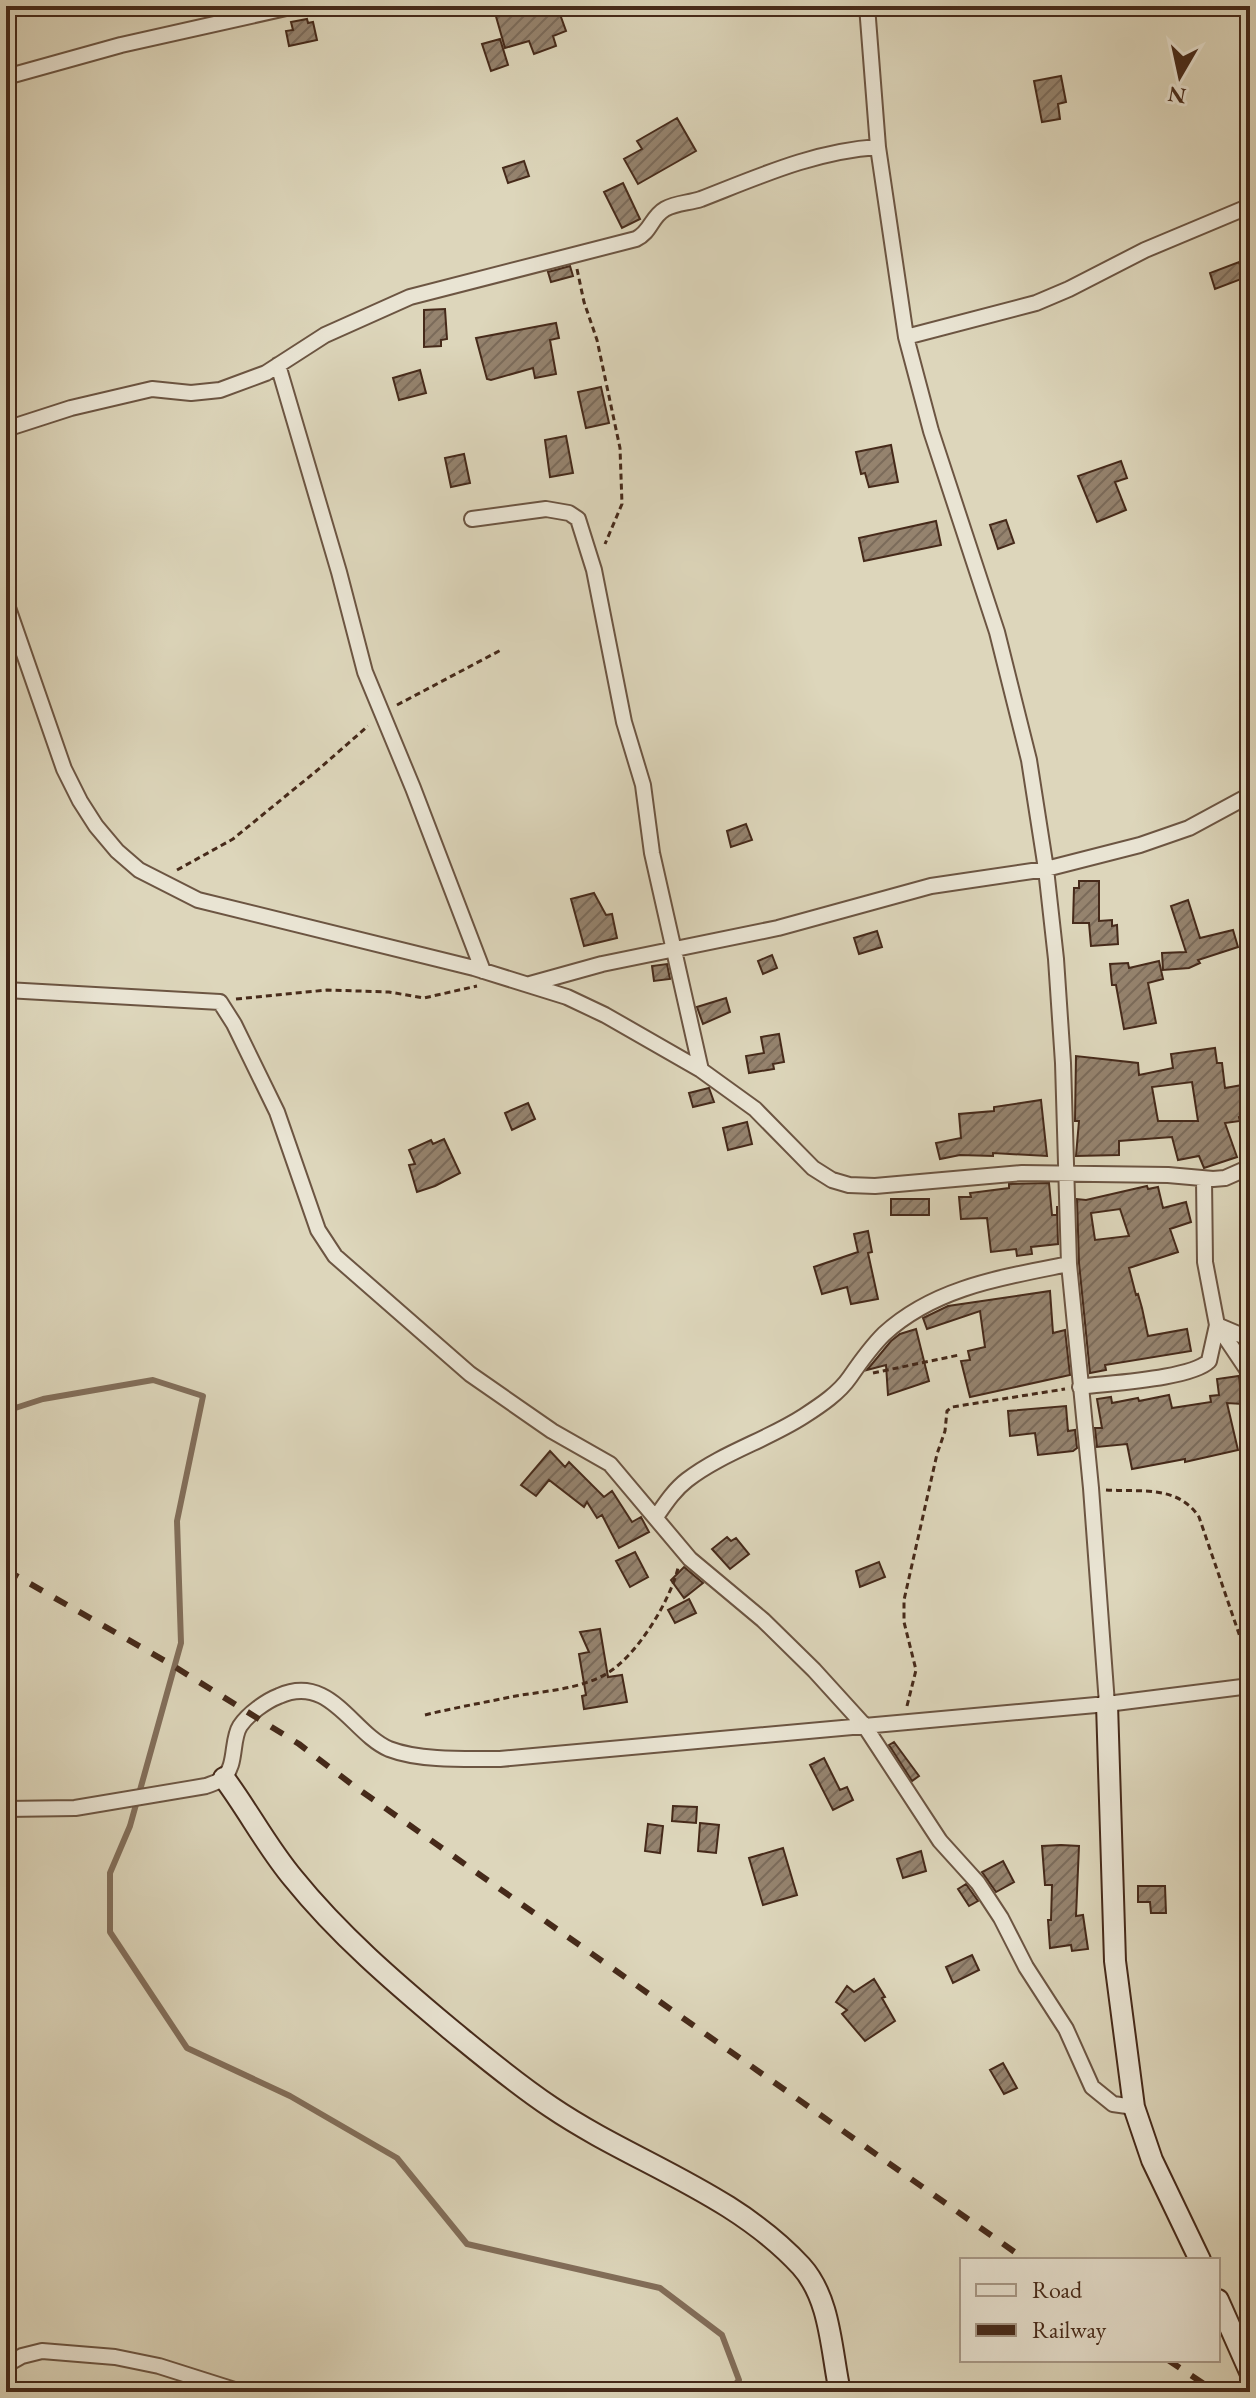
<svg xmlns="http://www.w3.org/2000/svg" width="1256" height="2398" viewBox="0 0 1256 2398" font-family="'EB Garamond',serif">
<defs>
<pattern id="building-hatch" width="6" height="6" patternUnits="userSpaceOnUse" patternTransform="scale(2)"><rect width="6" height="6" fill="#95836e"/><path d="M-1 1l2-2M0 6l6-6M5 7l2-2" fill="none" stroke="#7b6b5a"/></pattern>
</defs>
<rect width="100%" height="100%" fill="#ddd6bb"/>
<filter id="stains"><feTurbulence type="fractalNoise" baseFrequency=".0025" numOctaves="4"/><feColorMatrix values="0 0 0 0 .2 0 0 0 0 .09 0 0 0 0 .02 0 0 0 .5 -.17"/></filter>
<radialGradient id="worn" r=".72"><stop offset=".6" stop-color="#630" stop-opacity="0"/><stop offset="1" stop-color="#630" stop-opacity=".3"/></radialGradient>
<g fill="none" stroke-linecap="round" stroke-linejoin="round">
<!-- stream -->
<path stroke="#826e5a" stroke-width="6" d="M6 1411 43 1399 153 1380 203 1396 177 1521 181 1643 130 1826 110 1873V1932L187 2048 290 2096 397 2158 467 2244 660 2288 722 2335 739 2380 729 2392"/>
</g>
<!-- building -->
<path fill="url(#building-hatch)" stroke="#462a1a" stroke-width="2" fill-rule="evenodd" d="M493 6H557L566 31 553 36 556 46 534 54 529 41 505 48Z
M307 19 308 23 313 22 317 40 289 46 286 31 293 30 291 22Z
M500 39 508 65 491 71 482 44Z
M1061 76 1066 102 1058 104 1060 119 1042 122 1034 81Z
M677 118 696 151 638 184 624 159 642 149 637 141Z
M524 161 529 176 508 183 503 168Z
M623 183 640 219 622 228 604 192Z
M1239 262 1244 278 1215 289 1210 273Z
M570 266 573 276 551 282 548 272Z
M445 309 447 339 441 340V346L424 347V310Z
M556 323 559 338 550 340 556 374 535 378 533 368 491 380 487 379 476 338Z
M420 370 426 393 399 400 393 378Z
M601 387 609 423 586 428 578 392Z
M566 436 573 473 550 477 545 440Z
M891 445 898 482 869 487 865 473 861 474 856 452Z
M464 454 470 483 451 487 445 458Z
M1121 461 1127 478 1115 482 1126 510 1097 522 1078 476Z
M1006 520 1014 543 998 549 990 525Z
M936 521 941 545 864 561 859 538Z
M746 824 752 840 731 847 727 831Z
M1079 881H1099V921L1112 920V926L1117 925 1118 944 1091 946 1089 923H1073L1074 888H1079Z
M594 893 606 915 612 914 617 938 584 946 571 899Z
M1188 900 1200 938 1233 930 1238 947 1198 960 1200 963 1189 968 1163 970 1162 953 1186 952 1171 906Z
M877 931 882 947 859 954 854 938Z
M772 955 777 968 763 974 758 961Z
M1159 961 1163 979 1148 983 1156 1023 1124 1029 1116 985H1112L1110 964 1128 963 1129 968Z
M667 964 670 979 654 981 652 966Z
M726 998 730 1012 703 1024 697 1007Z
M779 1034 784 1062 773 1064 774 1069 749 1073 746 1056 764 1053 761 1037Z
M1215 1048 1217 1063H1222L1225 1088 1248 1084 1250 1091 1248 1116 1239 1117 1240 1121 1225 1123 1237 1157 1204 1168 1199 1156 1178 1160 1172 1137 1119 1141V1155L1076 1156 1079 1121H1075L1076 1056 1138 1063 1139 1075 1173 1068 1171 1054ZM1192 1082 1198 1121H1158L1152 1087Z
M709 1088 714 1102 693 1107 689 1093Z
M1041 1100 1047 1156 993 1153V1156L960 1155 940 1159 936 1143 961 1138 959 1114 994 1111V1107Z
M528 1103 535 1119 512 1130 505 1113Z
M747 1122 752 1144 728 1150 723 1128Z
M444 1139 460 1173 435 1186 417 1192 409 1165 415 1164 409 1150 431 1140 433 1144Z
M1049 1183 1052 1215H1057V1206L1058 1244 1031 1247 1032 1254 1017 1256 1016 1249 991 1252 987 1218 961 1219 959 1197H971L970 1193 1009 1188V1184Z
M1147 1186 1148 1189 1158 1187 1163 1208 1186 1202 1191 1222 1170 1229 1178 1252 1129 1268 1136 1295 1138 1294 1142 1308 1148 1336 1187 1329 1191 1351 1105 1365 1106 1370 1090 1373 1079 1263 1077 1199 1086 1200ZM1120 1209 1129 1236 1095 1240 1091 1213Z
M891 1199H929V1215H891Z
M868 1231 872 1252 868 1253 878 1299 851 1304 847 1287 822 1294 814 1267 858 1252 854 1234Z
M1050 1291 1053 1333 1065 1330 1070 1375 970 1397 961 1361 970 1360 968 1351 985 1347 980 1311 927 1329 923 1318 948 1306Z
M916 1329 929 1381 888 1395 886 1365 867 1370 891 1341 900 1334Z
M1239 1376 1242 1404 1227 1403 1238 1450 1185 1462V1459L1132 1469 1127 1444 1097 1447 1095 1428H1102L1097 1399 1111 1397 1112 1403 1138 1398 1139 1401 1169 1395 1172 1408 1211 1402 1210 1396 1219 1395 1217 1379Z
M1066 1406 1068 1431 1075 1430 1077 1448 1073 1451 1038 1455 1035 1433 1010 1436 1008 1411Z
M550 1451 565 1467 569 1462 604 1497 612 1491 632 1522 641 1517 649 1532 619 1548 602 1515 597 1518 587 1502 584 1507 549 1480 536 1496 521 1485Z
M727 1537 731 1541 736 1538 749 1554 730 1569 712 1549Z
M635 1552 648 1577 630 1587 616 1561Z
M879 1562 885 1577 860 1587 856 1571Z
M684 1567 703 1583 684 1598 671 1580Z
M689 1599 696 1613 675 1623 668 1610Z
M600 1629 608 1677 622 1675 627 1702 584 1709 582 1696 586 1695 579 1654 589 1652 580 1632Z
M894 1742 919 1776 912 1781 889 1745Z
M824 1758 840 1790 847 1787 853 1800 833 1810 810 1765Z
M673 1806 697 1807 696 1823 672 1821Z
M700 1823 719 1825 716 1853 698 1851Z
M648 1824 663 1826 660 1853 645 1851Z
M1061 1845 1079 1846 1076 1916 1083 1915 1088 1949 1072 1951 1071 1945 1050 1948 1048 1920H1051L1052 1885H1045L1042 1846Z
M783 1848 797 1895 763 1905 749 1858Z
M921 1851 926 1871 903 1878 897 1859Z
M1003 1861 1014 1882 996 1892 982 1872Z
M966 1884 978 1901 969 1906 958 1889Z
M1138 1886H1165L1166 1913H1151L1150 1902H1138Z
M972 1955 979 1970 953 1983 946 1967Z
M874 1979 885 1997 882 1998 895 2021 865 2041 842 2014 847 2010 836 2002 847 1986 854 1992Z
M1003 2063 1017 2088 1004 2094 990 2070Z"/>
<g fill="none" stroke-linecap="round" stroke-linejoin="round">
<!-- street casing -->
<g stroke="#6c5542" stroke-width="18">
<path id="street" d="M867 6 878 147 906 337 931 431 997 632 1029 760 1046 869 1056 959 1063 1063 1069 1264 1091 1488 1107 1704
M6 77 121 45 295 6
M906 337 1036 303 1069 289 1145 250 1250 206
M278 365 339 572 365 672 413 788 483 971
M6 429 71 408 152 389 191 393 220 390 266 373 325 335 410 297 636 239C651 232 651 217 665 209 676 203 689 203 701 199 760 176 815 151 878 147
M472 519 546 509 569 513 578 519 594 570 624 722 643 785 652 853 701 1070
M6 602 64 769 80 801 96 826 117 851 139 870 198 900 474 968 567 997 605 1015 701 1070 755 1109 813 1168 832 1180 849 1185 875 1186 1022 1173 1168 1175 1213 1179 1225 1178 1250 1167
M530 984 602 964 778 928 931 886 1046 869 1140 845 1189 828 1250 795
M6 990 220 1002 234 1024 277 1112 318 1230 335 1256 470 1374 552 1431 610 1464 690 1559 763 1620 814 1670 864 1725 940 1841 978 1883 1001 1918 1026 1967 1066 2029 1092 2087 1113 2104 1134 2107
M1217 1325 1250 1374
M1217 1325 1250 1339
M1080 1387C1108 1383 1191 1379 1209 1361L1217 1325 1205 1262 1204 1179
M656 1517C665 1504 674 1490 687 1480 722 1453 767 1440 804 1416 821 1405 839 1393 850 1377 861 1361 870 1348 884 1334 935 1287 1004 1277 1069 1264
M6 1809 75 1808 206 1786C211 1784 219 1782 223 1778 237 1766 231 1740 240 1726 248 1714 266 1701 279 1696 330 1673 352 1733 389 1749 420 1761 467 1759 500 1759L1107 1704 1250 1686
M6 2365 22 2356 42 2351 115 2357 159 2366 241 2392"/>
</g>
<!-- secondary casing -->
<g stroke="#462a1a" stroke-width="24">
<path id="secondary" d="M1107 1704 1115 1961 1134 2107 1152 2160 1200 2260
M224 1778C248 1810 267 1847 293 1878 339 1935 394 1982 450 2029 483 2056 515 2083 551 2107 632 2162 733 2192 801 2266 831 2299 831 2351 840 2392
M1218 2300 1250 2372"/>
</g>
<!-- path -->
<path stroke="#462a1a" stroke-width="3" stroke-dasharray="6 4" stroke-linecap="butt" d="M577 269 584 302 597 340 620 448 622 504 605 544
M397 705 501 650
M177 870 233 839 320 768 368 726
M236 999 327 990 389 992 424 998 477 986
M873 1373 959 1355
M1106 1490C1141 1492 1178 1485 1199 1517L1250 1666
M6 1689 10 1749 6 1792
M907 1706 916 1670 904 1622V1600L937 1454 945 1431 947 1411 952 1407 1065 1389
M425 1715C453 1708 482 1703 510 1697 542 1691 578 1690 606 1674 637 1656 670 1601 678 1568"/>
<!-- street -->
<use href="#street" stroke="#e9e4d3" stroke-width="14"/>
<!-- secondary -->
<use href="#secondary" stroke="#e9e4d3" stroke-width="20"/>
<!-- rail -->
<path stroke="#462a1a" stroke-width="6" stroke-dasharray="14 14" stroke-linecap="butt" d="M6 1570 167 1662 299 1744 354 1786 1026 2260
M1168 2360 1216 2392"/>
</g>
<!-- margin -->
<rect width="1256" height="2398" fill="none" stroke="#ddd6bb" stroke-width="32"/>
<rect x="8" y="8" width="1240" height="2382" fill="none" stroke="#462a1a" stroke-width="4"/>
<rect x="16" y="16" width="1224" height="2366" fill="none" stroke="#462a1a" stroke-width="2"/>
<!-- legend -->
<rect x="960" y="2258" width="260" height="104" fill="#e9e4d3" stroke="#a89a89" stroke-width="2"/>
<rect x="976" y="2284" width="40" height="12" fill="#e9e4d3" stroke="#a89a89" stroke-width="2"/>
<text x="1032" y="2298" font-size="24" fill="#462a1a">Road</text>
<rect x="976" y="2324" width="40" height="12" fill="#462a1a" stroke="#a89a89" stroke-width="2"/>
<text x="1032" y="2338" font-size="24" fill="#462a1a">Railway</text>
<!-- north arrow -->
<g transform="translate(1180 76) rotate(189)" stroke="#e9e4d3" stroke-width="6" paint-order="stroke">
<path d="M0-6L14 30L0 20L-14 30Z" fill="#462a1a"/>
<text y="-12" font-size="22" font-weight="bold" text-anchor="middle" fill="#462a1a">N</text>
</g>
<rect width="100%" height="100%" filter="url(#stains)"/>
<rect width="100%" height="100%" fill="url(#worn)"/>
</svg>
